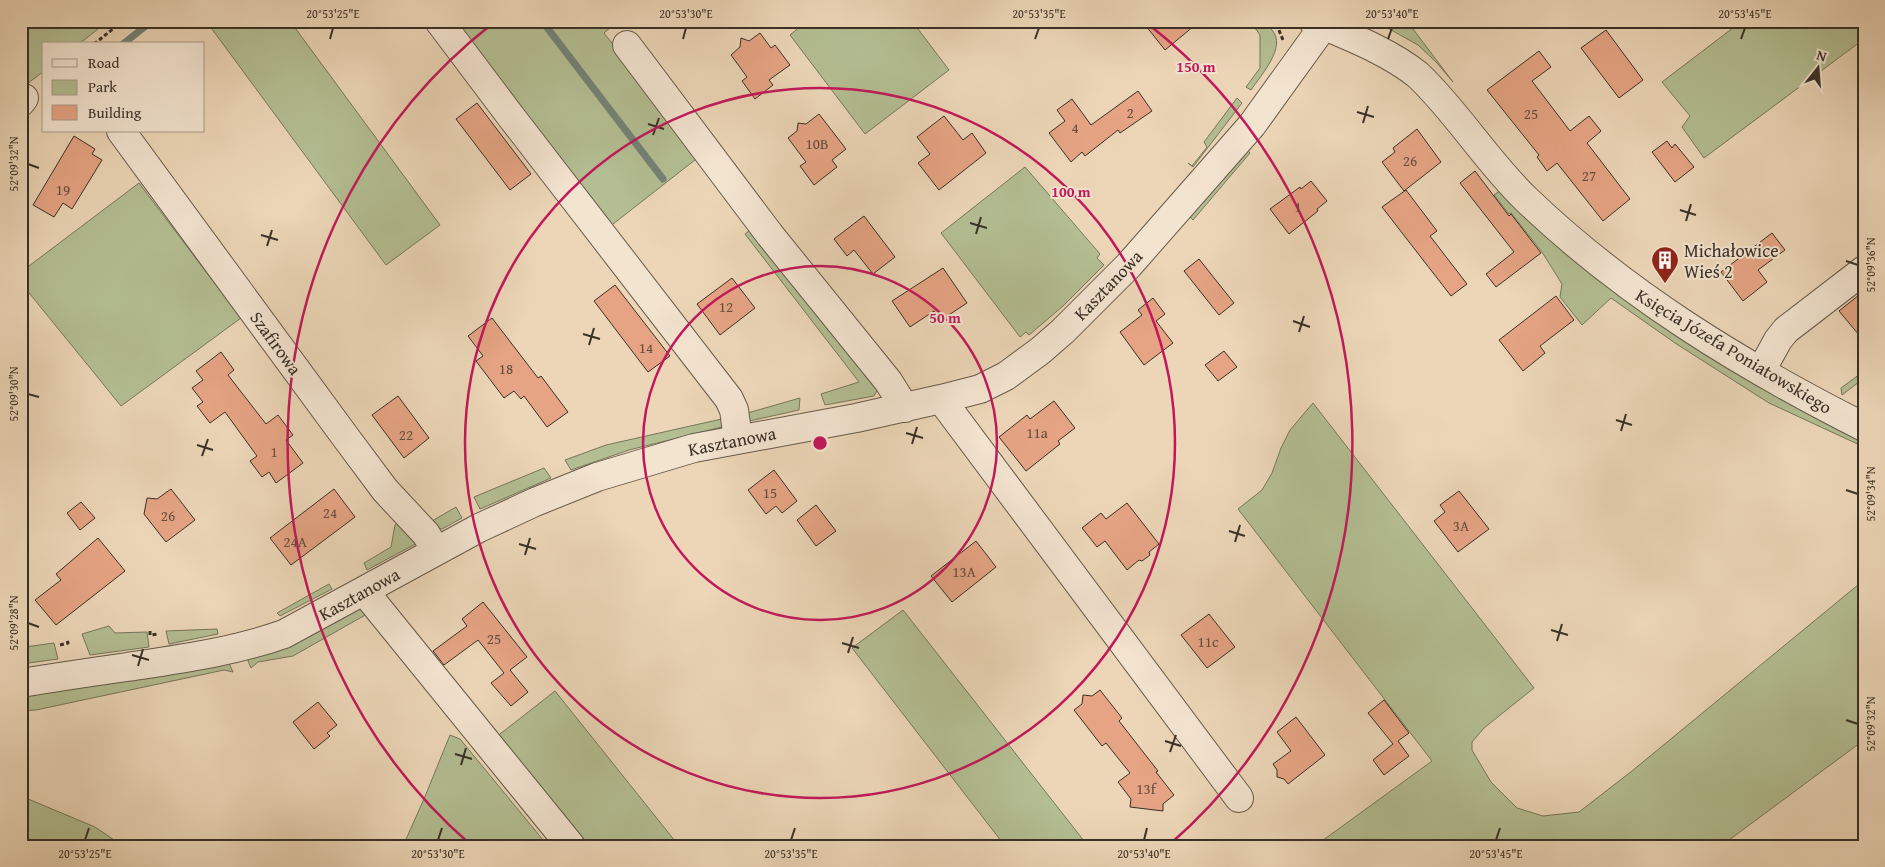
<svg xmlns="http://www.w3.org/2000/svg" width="1885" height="867" viewBox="0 0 1885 867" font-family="'Gentium Book Plus',serif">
<rect width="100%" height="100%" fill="#ecd6b7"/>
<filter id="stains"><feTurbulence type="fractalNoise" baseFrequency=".004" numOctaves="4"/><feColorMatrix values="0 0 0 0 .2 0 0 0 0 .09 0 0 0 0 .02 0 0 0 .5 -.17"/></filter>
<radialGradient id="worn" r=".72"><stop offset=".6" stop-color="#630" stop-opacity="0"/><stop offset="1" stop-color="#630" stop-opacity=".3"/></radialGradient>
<!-- green -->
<path fill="#b3be92" stroke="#76775c" d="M21 21H108L79 44H44V71L23 87 21 85Z
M206 21H290L440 225 386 265Z
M449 21H618L604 33 700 156 608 228Z
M807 21H912L949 70 865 134 790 35Z
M1250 21C1258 21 1266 23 1272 30 1287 47 1261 75 1251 90L1246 87 1260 68V35Z
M1375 21H1407L1453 82 1437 63 1418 45Z
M1742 21H1864V39L1704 158 1682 127 1690 116 1662 82Z
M1237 98 1242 103 1193 167 1188 163 1192 166 1207 147 1204 142Z
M1244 146 1250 153 1193 220 1186 213Z
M1025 167 1100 254 1097 258 1104 265 1063 306 1029 335 1026 332 1020 337 941 233Z
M139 183 241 318 121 406 21 283V272Z
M1502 189 1864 439V447L1769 403 1675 343 1611 298 1582 325 1560 297 1562 284 1542 252 1511 213 1509 214 1494 195Z
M753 228 879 387 874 396 825 405 821 394 859 382 745 234Z
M1864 371V378L1842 395 1841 388Z
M800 398 799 410 745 422 744 414Z
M1313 403 1534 688 1484 728 1472 742V750L1491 782 1517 808 1543 816 1579 812 1632 771 1864 580V740L1721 846H1315L1432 761 1238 509 1262 490 1272 473 1281 448 1290 430Z
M726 418V426L629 450 571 470 565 460 606 445Z
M544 468 551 478 480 509 474 497Z
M456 507 462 518 442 529 434 527 432 521Z
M400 520 423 540 367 570 364 563 391 547 395 525Z
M329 584 332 589 280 616 277 613Z
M359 604 367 614 293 656 258 662 251 668 248 661 250 654Z
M903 610 1088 846H1005L852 648Z
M109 626 115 633 147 632 149 647 90 655 82 634Z
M217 629 218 634 169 644 166 631Z
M54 643 58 659 21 664V644L25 647Z
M227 659 233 672 224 670 36 710 21 711V695Z
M555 691 679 846H581L495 738Z
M450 735 460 739 548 846H403L424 799Z
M21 796 95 827 123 846H21Z"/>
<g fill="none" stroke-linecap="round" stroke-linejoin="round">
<!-- stream -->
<path stroke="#738277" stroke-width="7" d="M542 21 663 179
M123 44 152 21"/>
</g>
<!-- building -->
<path fill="#e6a484" stroke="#393027" d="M1142 21H1200L1165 50Z
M1606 30 1643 80 1619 98 1581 48Z
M760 33 771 48 775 45 790 65 769 80 773 85 755 99 742 81 747 77 731 55 740 47 741 38 749 41Z
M1539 51 1551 67 1532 81 1570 131 1589 116 1601 131 1587 143 1630 199 1603 221 1557 163 1547 171 1537 157 1539 155 1487 90Z
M1138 91 1152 111 1120 133 1118 130 1085 156 1082 152 1071 162 1049 133 1065 121 1057 110 1072 99 1091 125Z
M477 103 531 174 510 190 456 119Z
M819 114 846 149 832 160 837 167 814 185 800 166 806 162 788 138 797 131 798 123 806 124Z
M944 116 963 140 972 133 986 153 939 190 918 163 930 154 917 137Z
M1417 129 1441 162 1404 191 1382 162 1395 152 1393 148Z
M74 136 95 149 92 154 102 160 72 209 63 203 54 217 33 205Z
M1667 141 1672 148 1675 144 1694 167 1675 182 1652 152Z
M1475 171 1509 216 1511 214 1541 253 1496 287 1486 274 1514 252 1460 183Z
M1311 181 1327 201 1317 209 1318 211 1289 234 1270 209 1300 187 1301 189Z
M1406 190 1437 231 1430 236 1467 284 1451 296 1382 207Z
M864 216 895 257 873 274 854 250 847 256 834 239Z
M1772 233 1785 250 1758 270 1767 282 1743 301 1721 272Z
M1199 259 1234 303 1219 315 1184 271Z
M943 268 967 303 941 320 934 311 910 327 892 301Z
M732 278 755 308 720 335 697 304Z
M615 285 670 356 648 372 594 301Z
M1864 291V341L1839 311Z
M1556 296 1574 320 1540 346 1545 353 1523 371 1499 340Z
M1153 298 1165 314 1156 321 1173 343 1144 365 1120 332 1142 315 1138 310Z
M492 318 538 378 541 376 568 412 547 427 524 396 521 399 514 391 504 398 476 361 483 356 468 336Z
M1224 351 1237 367 1218 381 1205 365Z
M221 352 234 370 228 375 266 424 278 415 293 435 286 440 303 463 276 483 269 472 262 477 250 461 257 456 225 412 210 423 197 406 203 402 192 388 203 380 196 371Z
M398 396 429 438 404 458 372 415Z
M1054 401 1075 428 1058 441 1060 444 1026 471 999 437 1027 415 1030 419Z
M774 470 797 501 782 513 776 506 766 514 748 490Z
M171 489 195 520 166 542 144 514 147 498 157 499Z
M334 489 355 517 291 565 270 538Z
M1459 491 1489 529 1458 552 1434 521 1445 512 1440 505Z
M81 502 95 518 80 530 67 513Z
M1127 503 1159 544 1149 552 1150 555 1142 561 1139 560 1127 570 1105 541 1097 547 1082 528 1101 513 1106 519Z
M816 505 836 531 816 546 797 520Z
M98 538 125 571 56 625 35 600 61 580 56 574Z
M976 541 996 567 952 602 931 576Z
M483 602 527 657 510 670 528 692 511 706 491 683 504 673 478 640 444 665 433 651 467 626 462 619Z
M1209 614 1235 647 1207 668 1181 635Z
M1100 690 1122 718 1119 721 1158 771 1156 772 1174 795 1163 804V811L1130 807 1131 799 1118 782 1130 773 1106 743 1102 746 1074 710 1082 704 1083 695 1092 696Z
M1384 700 1409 733 1398 741 1409 756 1384 775 1373 760 1393 744 1368 713Z
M318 702 337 725 327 733 330 736 314 749 293 722Z
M1296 717 1325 755 1288 784 1284 779 1277 777V770L1273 764 1291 751 1277 732Z"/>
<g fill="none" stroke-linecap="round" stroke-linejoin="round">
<!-- minor casing -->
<g stroke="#665a4b" stroke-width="30">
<path id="minor" d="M439 21 512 118 729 399 734 410 738 439
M1313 21C1348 36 1388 51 1418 75 1458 113 1487 162 1527 200 1625 294 1743 366 1864 427
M627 45 770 235 888 381 905 408
M21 102 24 98
M121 131 344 435 385 490 426 534 436 551
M1761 371 1778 340 1786 330 1864 270
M941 399 1239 798
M364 591 571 846
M21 683C57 677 92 672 127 667 180 659 233 652 284 634L479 528 535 502 597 477 694 448 856 418 941 399 980 389 1006 376 1040 351 1063 331 1129 265 1252 125 1327 21"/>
</g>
<!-- path -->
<path stroke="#393027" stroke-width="3" stroke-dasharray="4 2.5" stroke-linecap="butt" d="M1270 21 1278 28 1283 40
M94 44 123 21
M150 631V635L158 634
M60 645 68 643 67 639"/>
<!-- minor -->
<use href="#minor" stroke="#f3e4d0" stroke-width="28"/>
</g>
<!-- ticks -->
<path fill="none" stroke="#393027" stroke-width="2" d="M330 39 333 28M683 39 686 28M1035 39 1039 28M1388 39 1392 28M1741 39 1745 28M1357 112 1374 117M1363 123 1368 106M648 124 664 129M653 135 659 118M28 164 39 168M1680 210 1696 215M1686 221 1691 204M970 223 987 228M976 234 981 217M261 235 278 240M267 246 272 230M1846 261 1858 265M1293 321 1310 327M1299 332 1304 316M583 334 600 339M589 345 594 328M28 394 39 397M1616 420 1632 425M1621 431 1626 414M906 433 923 438M912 444 917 427M197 445 213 450M202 456 208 439M1846 490 1858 494M1229 531 1245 536M1235 542 1240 525M519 544 536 549M525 555 530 538M28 623 39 627M1551 630 1568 635M1557 641 1562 624M842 643 859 648M848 653 853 637M132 655 149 660M138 666 143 649M1846 720 1858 724M1165 741 1181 746M1170 752 1176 735M455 754 472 759M461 765 466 748M85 840 89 828M438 840 442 828M791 840 795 828M1144 840 1147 828M1496 840 1500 828"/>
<!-- distance rings -->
<g fill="none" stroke="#c2185b" stroke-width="2.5">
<circle cx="820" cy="443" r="177"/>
<circle cx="820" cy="443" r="355"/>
<path d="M471 845A532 532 0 0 1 492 24M1148 24A532 532 0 0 1 1169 845"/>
</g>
<!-- icons -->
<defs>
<g id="building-pin" transform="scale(1.4375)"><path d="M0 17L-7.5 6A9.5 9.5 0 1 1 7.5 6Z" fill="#8f2418" stroke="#f3e4d0"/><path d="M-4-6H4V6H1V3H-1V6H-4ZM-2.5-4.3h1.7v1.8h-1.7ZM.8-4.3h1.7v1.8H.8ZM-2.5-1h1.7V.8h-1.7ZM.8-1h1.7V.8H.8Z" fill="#fff"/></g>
</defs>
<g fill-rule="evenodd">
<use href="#building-pin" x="1665" y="260"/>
</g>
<g text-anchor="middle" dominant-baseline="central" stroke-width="4" stroke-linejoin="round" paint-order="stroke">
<!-- number labels -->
<g font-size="15" fill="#644d3e">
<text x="1130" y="112">2</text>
<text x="1531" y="113">25</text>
<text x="1075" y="127">4</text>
<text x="817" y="143">10B</text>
<text x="1410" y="160">26</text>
<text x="1589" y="175">27</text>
<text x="63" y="189">19</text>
<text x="1298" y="206">1</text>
<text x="726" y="306">12</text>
<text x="646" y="347">14</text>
<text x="506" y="368">18</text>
<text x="1037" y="432">11a</text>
<text x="406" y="434">22</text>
<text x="274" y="451">1</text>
<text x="770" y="492">15</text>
<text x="330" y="512">24</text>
<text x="168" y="515">26</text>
<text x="1461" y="525">3A</text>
<text x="295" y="541">24A</text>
<text x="964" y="571">13A</text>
<text x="494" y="638">25</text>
<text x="1208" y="641">11c</text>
<text x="1146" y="788">13f</text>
</g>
<!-- poi labels -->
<g font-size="18" fill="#393027" stroke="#f3e4d0" text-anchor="start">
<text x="1684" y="250">Michałowice<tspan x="1684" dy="21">Wieś 2</tspan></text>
</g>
<!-- street labels -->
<g font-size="18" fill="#393027" stroke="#f3e4d0">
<text transform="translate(1108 285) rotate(-46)">Kasztanowa</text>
<text transform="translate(276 343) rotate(54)">Szafirowa</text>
<text transform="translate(1734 351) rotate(31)">Księcia Józefa Poniatowskiego</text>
<text transform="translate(732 441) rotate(-11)">Kasztanowa</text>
<text transform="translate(359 594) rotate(-29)">Kasztanowa</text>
</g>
</g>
<circle cx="820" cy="443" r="8" fill="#c2185b" stroke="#f3e4d0" stroke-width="2.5"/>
<g font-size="15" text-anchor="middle" font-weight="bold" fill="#c2185b" stroke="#f3e4d0" stroke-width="4" stroke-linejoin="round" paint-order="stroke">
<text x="1196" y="72">150 m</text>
<text x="1071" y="197">100 m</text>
<text x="945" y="323">50 m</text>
</g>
<!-- margin -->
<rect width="1885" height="867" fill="none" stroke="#ecd6b7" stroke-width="55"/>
<!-- legend -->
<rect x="42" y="42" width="162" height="90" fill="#f3e4d0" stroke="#a99c8c"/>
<rect x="52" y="59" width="25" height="8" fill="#f3e4d0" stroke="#a99c8c"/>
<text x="88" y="68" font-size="15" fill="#393027">Road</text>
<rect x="52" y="80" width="25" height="15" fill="#b3be92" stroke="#a99c8c"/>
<text x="88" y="92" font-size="15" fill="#393027">Park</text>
<rect x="52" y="105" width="25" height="15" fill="#e6a484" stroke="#a99c8c"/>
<text x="88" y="118" font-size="15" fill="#393027">Building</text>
<!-- north arrow -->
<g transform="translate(1818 68) rotate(17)" stroke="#f3e4d0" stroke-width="4" paint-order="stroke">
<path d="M0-4L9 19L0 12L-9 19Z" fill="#393027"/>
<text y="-8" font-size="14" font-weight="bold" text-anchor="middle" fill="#393027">N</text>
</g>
<rect x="28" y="28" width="1830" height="812" fill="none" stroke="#393027" stroke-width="2"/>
<g font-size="12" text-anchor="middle" fill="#393027">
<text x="333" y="18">20°53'25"E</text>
<text x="686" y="18">20°53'30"E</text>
<text x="1039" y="18">20°53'35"E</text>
<text x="1392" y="18">20°53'40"E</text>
<text x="1745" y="18">20°53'45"E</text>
<text transform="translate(14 164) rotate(-90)" y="4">52°09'32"N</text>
<text transform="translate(1871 265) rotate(-90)" y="4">52°09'36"N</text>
<text transform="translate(14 394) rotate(-90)" y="4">52°09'30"N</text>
<text transform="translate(1871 494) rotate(-90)" y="4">52°09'34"N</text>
<text transform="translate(14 623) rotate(-90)" y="4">52°09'28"N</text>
<text transform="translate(1871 724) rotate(-90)" y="4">52°09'32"N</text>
<text x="85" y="858">20°53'25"E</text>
<text x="438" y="858">20°53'30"E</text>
<text x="791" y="858">20°53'35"E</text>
<text x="1144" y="858">20°53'40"E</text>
<text x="1496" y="858">20°53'45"E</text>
</g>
<rect width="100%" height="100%" filter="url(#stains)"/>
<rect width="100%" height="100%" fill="url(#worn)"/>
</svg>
